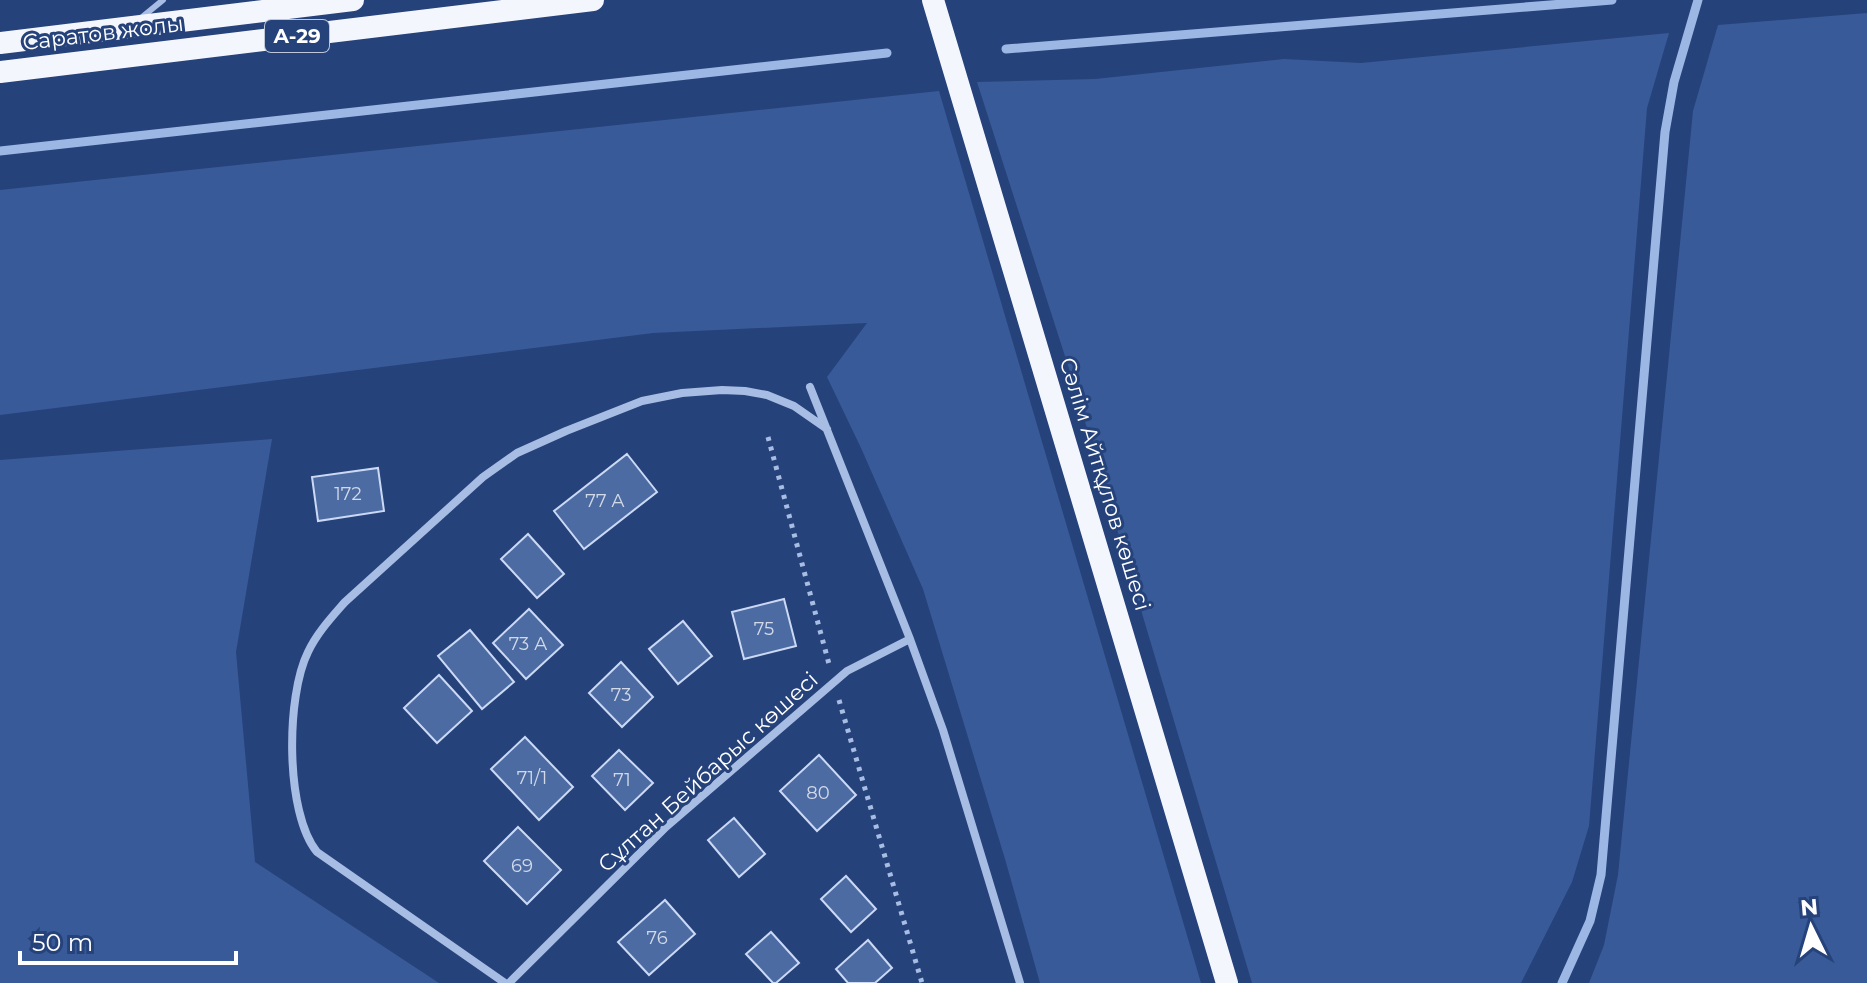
<svg xmlns="http://www.w3.org/2000/svg" width="1867" height="983" viewBox="0 0 1867 983" font-family="Montserrat,sans-serif">
<rect width="100%" height="100%" fill="#25427b"/>
<!-- green -->
<path fill="#395a98" d="M1867 13V983H1589L1604 945 1618 875 1693 111 1718 25Z
M1669 33 1647 108 1589 826 1572 882 1521 983H1252L1072 378 977 82 1095 79 1284 59 1361 63Z
M939 91 1201 983H1040L1005 859 923 589 861 448 827 377 867 323 653 333 0 415V190Z
M272 439 236 652 255 862 439 983H0V460Z"/>
<g fill="none" stroke-linecap="round" stroke-linejoin="round">
<!-- stream -->
<path stroke="#9db7e5" stroke-width="9" d="M1006 49 1612 0
M0 151 887 53
M1562 983 1590 921 1601 875 1665 132 1674 82 1698 0"/>
</g>
<!-- building -->
<path fill="#4d6ba3" stroke="#cbd9f4" stroke-width="2" d="M627 454 657 492 584 549 554 511Z
M378 468 384 511 318 521 312 477Z
M528 534 564 574 537 598 501 559Z
M784 599 796 646 744 659 732 612Z
M529 609 563 645 526 679 493 643Z
M683 621 712 656 678 684 649 649Z
M470 630 514 682 482 709 438 656Z
M621 662 653 697 622 727 589 693Z
M439 675 472 711 437 743 404 708Z
M525 737 573 787 539 820 491 769Z
M619 750 653 783 625 810 592 776Z
M819 755 856 795 817 831 780 791Z
M734 818 765 854 739 877 708 840Z
M518 827 561 870 527 904 484 861Z
M846 876 876 909 851 932 821 899Z
M665 900 695 934 649 975 618 942Z
M771 932 799 963 776 983H773L746 954Z
M868 940 892 968 875 983H848L836 969Z"/>
<g fill="none" stroke-linecap="round" stroke-linejoin="round">
<!-- path -->
<path stroke="#a8bde4" stroke-width="5" stroke-dasharray="4 6" stroke-linecap="butt" d="M768 437 829 664
M839 700 922 983"/>
<!-- service -->
<path stroke="#a8bde4" stroke-width="6" d="M141 18 163 0"/>
<!-- minor -->
<path stroke="#a8bde4" stroke-width="8" d="M810 387 910 639 943 730 1020 983
M505 983 317 852C285 813 286 696 308 652 317 633 331 618 345 602L483 477 517 453 566 431 642 401 682 393 722 390 745 391 767 395 794 406 827 429
M509 983 666 827 847 671 910 639"/>
<!-- trunk -->
<path stroke="#f4f6fe" stroke-width="22" d="M933 0 1227 983
M0 43 353 0
M0 72 593 0"/>
</g>
<g text-anchor="middle" dominant-baseline="central" stroke-width="6" stroke-linejoin="round" paint-order="stroke">
<!-- number labels -->
<g font-size="18" fill="#d2dae8">
<text x="348" y="494">172</text>
<text x="605" y="501">77 А</text>
<text x="764" y="629">75</text>
<text x="528" y="644">73 А</text>
<text x="621" y="695">73</text>
<text x="532" y="778">71/1</text>
<text x="622" y="780">71</text>
<text x="818" y="793">80</text>
<text x="522" y="866">69</text>
<text x="657" y="938">76</text>
</g>
<!-- shield labels -->
<rect fill="#25427b" stroke="#bec6d7" stroke-width="2" x="265" y="20" width="64" height="32" rx="6"/>
<g font-size="20" font-weight="bold" fill="#fff">
<text x="297" y="36">А-29</text>
</g>
<!-- street labels -->
<g font-size="22" fill="#fff" stroke="#25427b">
<text transform="translate(103 33) rotate(-7)">Саратов жолы</text>
<text transform="translate(1105 484) rotate(73)">Сәлім Айтқұлов көшесі</text>
<text transform="translate(708 772) rotate(-42)">Сұлтан Бейбарыс көшесі</text>
</g>
</g>
<!-- north arrow -->
<g transform="translate(1811 927) rotate(355)" stroke="#25427b" stroke-width="6" paint-order="stroke">
<path d="M0-6L14 30L0 20L-14 30Z" fill="#ffffff"/>
<text y="-12" font-size="22" font-weight="bold" text-anchor="middle" fill="#ffffff">N</text>
</g>
<!-- scale -->
<path d="M20 951v12h216v-12" fill="none" stroke="#ffffff" stroke-width="4"/>
<text x="32" y="951" font-size="24" fill="#ffffff" stroke="#25427b" stroke-width="6" paint-order="stroke">50 m</text>
</svg>
